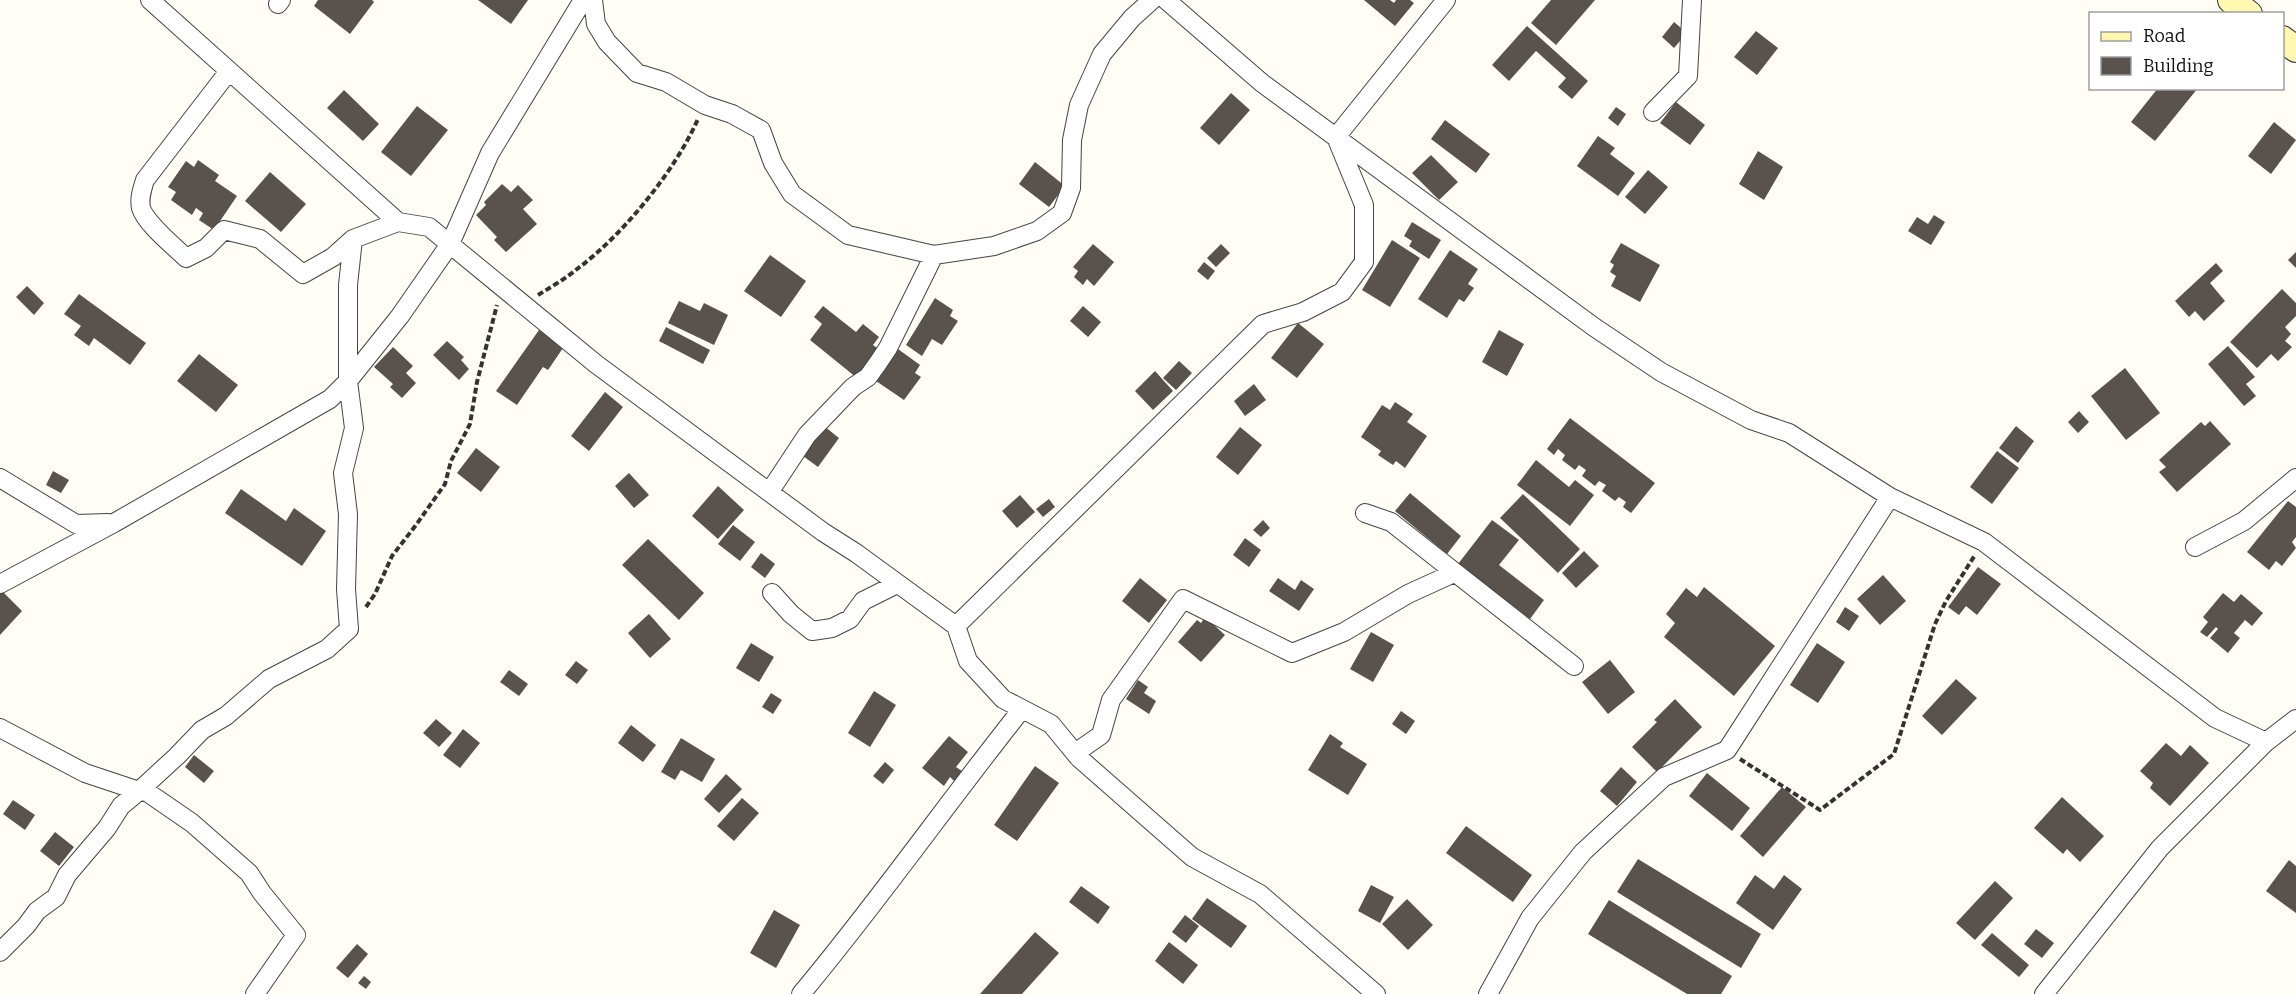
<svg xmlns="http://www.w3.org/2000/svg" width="2296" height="994" viewBox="0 0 2296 994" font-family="Bitter,serif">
<rect width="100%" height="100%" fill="#fffdf5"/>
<!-- building -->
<path fill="#5a524d" d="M318 0H372L374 2 350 34 314 6Z
M478 0H528L511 24Z
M1364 0H1390L1394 3 1396 0H1410L1414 3 1395 26Z
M1551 0H1595L1556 45 1531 23Z
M1674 22 1687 33 1674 48 1662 37Z
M1527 26 1588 81 1572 99 1558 87 1566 78 1536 51 1509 81 1492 65Z
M1756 31 1778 48 1757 75 1734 57Z
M2158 88H2198L2155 141 2131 122Z
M344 90 379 124 363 141 327 108Z
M1231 93 1250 110 1219 145 1200 128Z
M1676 102 1705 125 1690 145 1660 123Z
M417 106 448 130 411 176 381 152Z
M1616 107 1626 114 1618 126 1608 118Z
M1445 120 1490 154 1476 173 1431 139Z
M2274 122 2296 140 2271 174 2248 156Z
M1598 136 1615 148 1610 154 1635 173 1618 196 1577 166Z
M1758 151 1783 167 1764 200 1739 184Z
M1431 155 1458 182 1439 200 1412 173Z
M198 160 219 175 215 181 237 196 214 230 199 220 203 213 196 208 192 215 171 200 176 192 168 187 186 161 194 167Z
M1035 162 1065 186 1049 207 1019 184Z
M1648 170 1668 187 1645 214 1625 197Z
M270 172 306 204 281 232 245 201Z
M502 184 511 192 518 185 533 200 523 209 537 224 506 252 494 240 497 237 476 215 486 205 484 202Z
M1934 215 1945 222 1931 245 1908 231 1917 217 1928 224Z
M1412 222 1441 240 1429 259 1409 246 1412 241 1404 236Z
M1392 240 1420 258 1390 307 1362 290Z
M1621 243 1660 265 1640 302 1611 286 1616 276 1610 272 1614 265 1610 262Z
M1093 244 1114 262 1094 286 1087 279 1083 285 1074 277 1078 271 1073 267Z
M1221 244 1230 253 1216 267 1207 258Z
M1450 250 1478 269 1468 284 1474 288 1464 302 1459 299 1447 318 1418 299Z
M2296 252V268L2288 260Z
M770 255 806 281 781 317 744 291Z
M1204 262 1215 271 1208 280 1197 271Z
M2216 263 2223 271 2210 283 2225 301 2204 321 2195 311 2189 317 2175 301Z
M27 286 44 303 34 315 16 297Z
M2282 289 2296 303V316L2285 327 2291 334 2285 341 2292 347 2278 361 2271 354 2257 368 2230 342Z
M79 294 146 343 130 365 94 338 89 346 74 335 81 326 64 314Z
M935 298 953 310 950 316 958 321 942 345 932 339 922 356 906 345Z
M679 301 700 311 704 303 728 315 714 345 668 323Z
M823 306 856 332 863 324 879 337 873 345 880 350 857 378 810 340 822 324 814 317Z
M1083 306 1101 322 1088 337 1070 321Z
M1298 323 1324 344 1297 378 1271 358Z
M666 327 710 350 703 364 659 341Z
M539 330 563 348 548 370 543 367 517 405 496 391Z
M1499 330 1524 344 1507 376 1482 362Z
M447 341 464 357 461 360 469 369 459 380 433 355Z
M2228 346 2255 377 2246 384 2256 396 2244 406 2208 364Z
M393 347 413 366 406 373 416 383 402 398 390 387 393 384 374 367Z
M898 349 920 365 915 373 921 377 904 400 876 381Z
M199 354 238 385 216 412 177 381Z
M1179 361 1192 373 1176 390 1163 378Z
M2125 368 2160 413 2126 440 2091 396Z
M1155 371 1173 391 1153 410 1135 391Z
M1254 384 1266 400 1245 416 1234 401Z
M605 392 623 407 589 451 571 436Z
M1395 402 1413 414 1407 422 1427 436 1405 468 1396 461 1393 465 1378 455 1381 451 1361 437 1382 405 1390 410Z
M2079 411 2089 422 2078 433 2068 422Z
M1570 418 1655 483 1631 513 1623 507 1626 502 1619 497 1615 501 1602 491 1606 485 1599 481 1595 486 1582 476 1586 470 1579 465 1575 470 1562 460 1565 455 1558 449 1554 455 1547 449Z
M2210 421 2231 444 2177 492 2159 472 2166 467 2159 460 2201 422 2205 426Z
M824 426 839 438 818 467 803 456Z
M2016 426 2034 441 2018 463 1999 448Z
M1240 427 1262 445 1238 475 1216 457Z
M476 448 500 467 481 492 457 473Z
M1997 451 2019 468 1992 504 1970 487Z
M1536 460 1569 487 1575 480 1594 495 1570 526 1517 485Z
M53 471 69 480 61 493 46 485Z
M629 473 649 495 634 508 615 486Z
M718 486 744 510 718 539 692 516Z
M241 489 286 521 294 508 326 531 302 566 225 513Z
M1410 493 1461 536 1447 554 1395 511Z
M1523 494 1580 549 1558 573 1500 518Z
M1020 495 1035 512 1017 528 1002 511Z
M1049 499 1055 507 1043 517 1036 509Z
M2288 501 2296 507V537L2292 542 2296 548 2282 566 2276 561 2269 570 2247 552Z
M1263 520 1270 528 1261 537 1253 530Z
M1492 520 1519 540 1499 565 1544 600 1530 619 1458 564Z
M733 525 755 542 740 561 718 544Z
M1245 538 1261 550 1249 567 1233 555Z
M648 539 704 593 679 620 622 565Z
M1584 551 1599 566 1576 588 1562 573Z
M761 553 775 564 765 578 751 567Z
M1978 567 2001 584 1977 615 1966 606 1959 615 1948 607Z
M1883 575 1906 601 1880 625 1857 599Z
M1140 578 1167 600 1149 623 1122 601Z
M1278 578 1295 590 1301 580 1314 589 1299 611 1269 591Z
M1704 587 1775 646 1734 696 1664 637 1675 623 1666 614 1686 588 1697 597Z
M0 589 22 611 0 635Z
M2223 593 2234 602 2241 594 2263 613 2252 626 2245 620 2234 633 2240 638 2228 653 2210 638 2218 629 2216 627 2207 637 2200 632 2208 622 2203 617Z
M1845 607 1859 616 1849 631 1836 622Z
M649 614 671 639 650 658 628 633Z
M1205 617 1225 635 1201 662 1178 642 1197 620 1201 623Z
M1371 632 1394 645 1373 682 1350 669Z
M751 643 774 657 759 682 736 668Z
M1817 643 1845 662 1818 703 1790 685Z
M1610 660 1635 692 1608 714 1582 682Z
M576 661 588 670 577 684 565 675Z
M509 670 528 684 519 696 500 682Z
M1956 679 1977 698 1942 735 1922 716Z
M1138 680 1148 687 1144 693 1156 701 1149 714 1126 699Z
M874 691 896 705 870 747 848 733Z
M771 693 782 700 773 714 762 707Z
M1675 699 1702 727 1657 772 1632 747 1657 722 1654 720Z
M1401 711 1415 721 1406 734 1392 724Z
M436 719 452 733 439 747 423 733Z
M631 725 656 745 643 762 618 743Z
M463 729 480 743 460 768 443 755Z
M1330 734 1343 743 1340 747 1367 764 1348 795 1308 770Z
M949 736 968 752 956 767 962 771 954 781 950 777 944 786 922 768Z
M681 738 715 759 702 782 681 770 675 780 661 772Z
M2166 743 2181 756 2190 745 2209 763 2170 806 2150 788 2153 783 2140 771Z
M194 755 214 771 204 783 185 767Z
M885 762 894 770 883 784 873 776Z
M1035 766 1059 783 1017 841 994 825Z
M1621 767 1637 782 1617 806 1600 791Z
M1707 773 1750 808 1732 831 1689 796Z
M726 774 742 789 719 813 704 799Z
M1782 787 1806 807 1763 857 1740 836Z
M2062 797 2104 836 2080 862 2067 849 2063 854 2034 828Z
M742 798 759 813 734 841 717 826Z
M13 800 35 815 25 830 3 814Z
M1466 826 1532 875 1513 902 1446 853Z
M55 832 74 847 59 866 40 851Z
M1638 859 1761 934 1741 968 1617 892Z
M2289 860 2296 866V913L2266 891Z
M1755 875 1774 889 1784 875 1802 889 1773 930 1736 903Z
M1995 881 2013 898 1975 940 1956 923Z
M1371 885 1394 897 1380 923 1358 911Z
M1081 886 1110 907 1098 924 1069 902Z
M1207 898 1247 926 1231 948 1192 919Z
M1407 899 1433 925 1408 950 1382 924Z
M1609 900 1732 976 1721 994H1687L1588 934Z
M774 910 800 925 776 968 750 953Z
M1185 915 1199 926 1186 943 1172 932Z
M2036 929 2054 943 2042 958 2024 944Z
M1035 932 1059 953 1022 994H980Z
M1992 933 2029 965 2019 977 1981 945Z
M1169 942 1198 965 1183 984 1155 961Z
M357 944 368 954 348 978 336 968Z
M364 976 371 982 366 989 358 983Z"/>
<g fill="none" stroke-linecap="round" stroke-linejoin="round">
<!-- minor casing -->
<g stroke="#444" stroke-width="20">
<path id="minor" d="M150 0 398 222 429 227 596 364 823 532 856 553 956 626 968 661 1003 699 1051 724 1079 758 1192 857 1260 894 1376 994
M593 0 596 24 607 42 637 73 666 82 705 105 732 114 761 130 773 163 792 194 848 235 934 255 994 246 1037 231 1062 213 1071 188 1072 140 1079 105 1102 54 1132 18 1152 0
M1166 0 1262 83 1594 327 1661 372 1751 420 1789 433 1890 497 1984 542 2215 718 2266 742
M278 4 281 0
M229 71 145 180C142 190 139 198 141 208 146 224 174 246 186 258L206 248 224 230 260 239 303 274 333 257 353 239 398 222
M1653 112 1688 76 1692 0
M0 478 76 524 108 523
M770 491 807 435 853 387 868 377 878 363 888 348 934 255
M1365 513 1391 522 1574 666
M2195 547 2244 521 2296 478
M0 584 114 523 330 399 348 381 400 316 450 244 490 153 583 0
M772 593 791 614 812 631 832 628 850 619 863 601 897 584
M956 626 1263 324 1303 312 1342 292 1364 262V205L1336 137 1446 0
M0 728 85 773 139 791 177 756 202 730 226 716 269 679 327 649 349 629 346 589 348 514 343 473 354 428 348 381V285L353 239
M1075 753 1101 735 1111 700 1183 599 1292 653 1344 632 1408 594 1454 573
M0 952 26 926 37 911 56 897 67 875 107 828 121 806 139 791 147 792 192 823 249 873 262 893 296 935 255 994
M801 994C878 902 947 803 1022 709
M1488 994 1530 918 1583 852 1664 777 1727 750 1890 497
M2044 994 2160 848 2266 742 2296 719"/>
</g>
<!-- secondary casing -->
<g stroke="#333" stroke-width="28">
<path id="secondary" d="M2231 0 2249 14
M2282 39 2296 49"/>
</g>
<!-- path -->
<path stroke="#333" stroke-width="4" stroke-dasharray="6 3" stroke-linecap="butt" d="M538 295C551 287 565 279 577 269 623 235 675 171 698 119
M366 607 375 594 392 556 416 525 445 484 451 461 470 424 477 382 497 305
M1740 759 1820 810 1894 754 1935 624 1946 601 1975 555"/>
<!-- minor -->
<use href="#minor" stroke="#fff" stroke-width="18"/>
<!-- secondary -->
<use href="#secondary" stroke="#fff6b0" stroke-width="26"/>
</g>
<!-- legend -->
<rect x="2089" y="12" width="195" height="78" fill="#ffffff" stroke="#a0a0a0" stroke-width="1.5"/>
<rect x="2101" y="32" width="30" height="9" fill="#fff6b0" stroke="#a0a0a0" stroke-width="1.5"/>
<text x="2143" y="42" font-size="18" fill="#111111">Road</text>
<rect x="2101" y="57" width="30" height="18" fill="#5a524d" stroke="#a0a0a0" stroke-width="1.5"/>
<text x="2143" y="72" font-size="18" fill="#111111">Building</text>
</svg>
